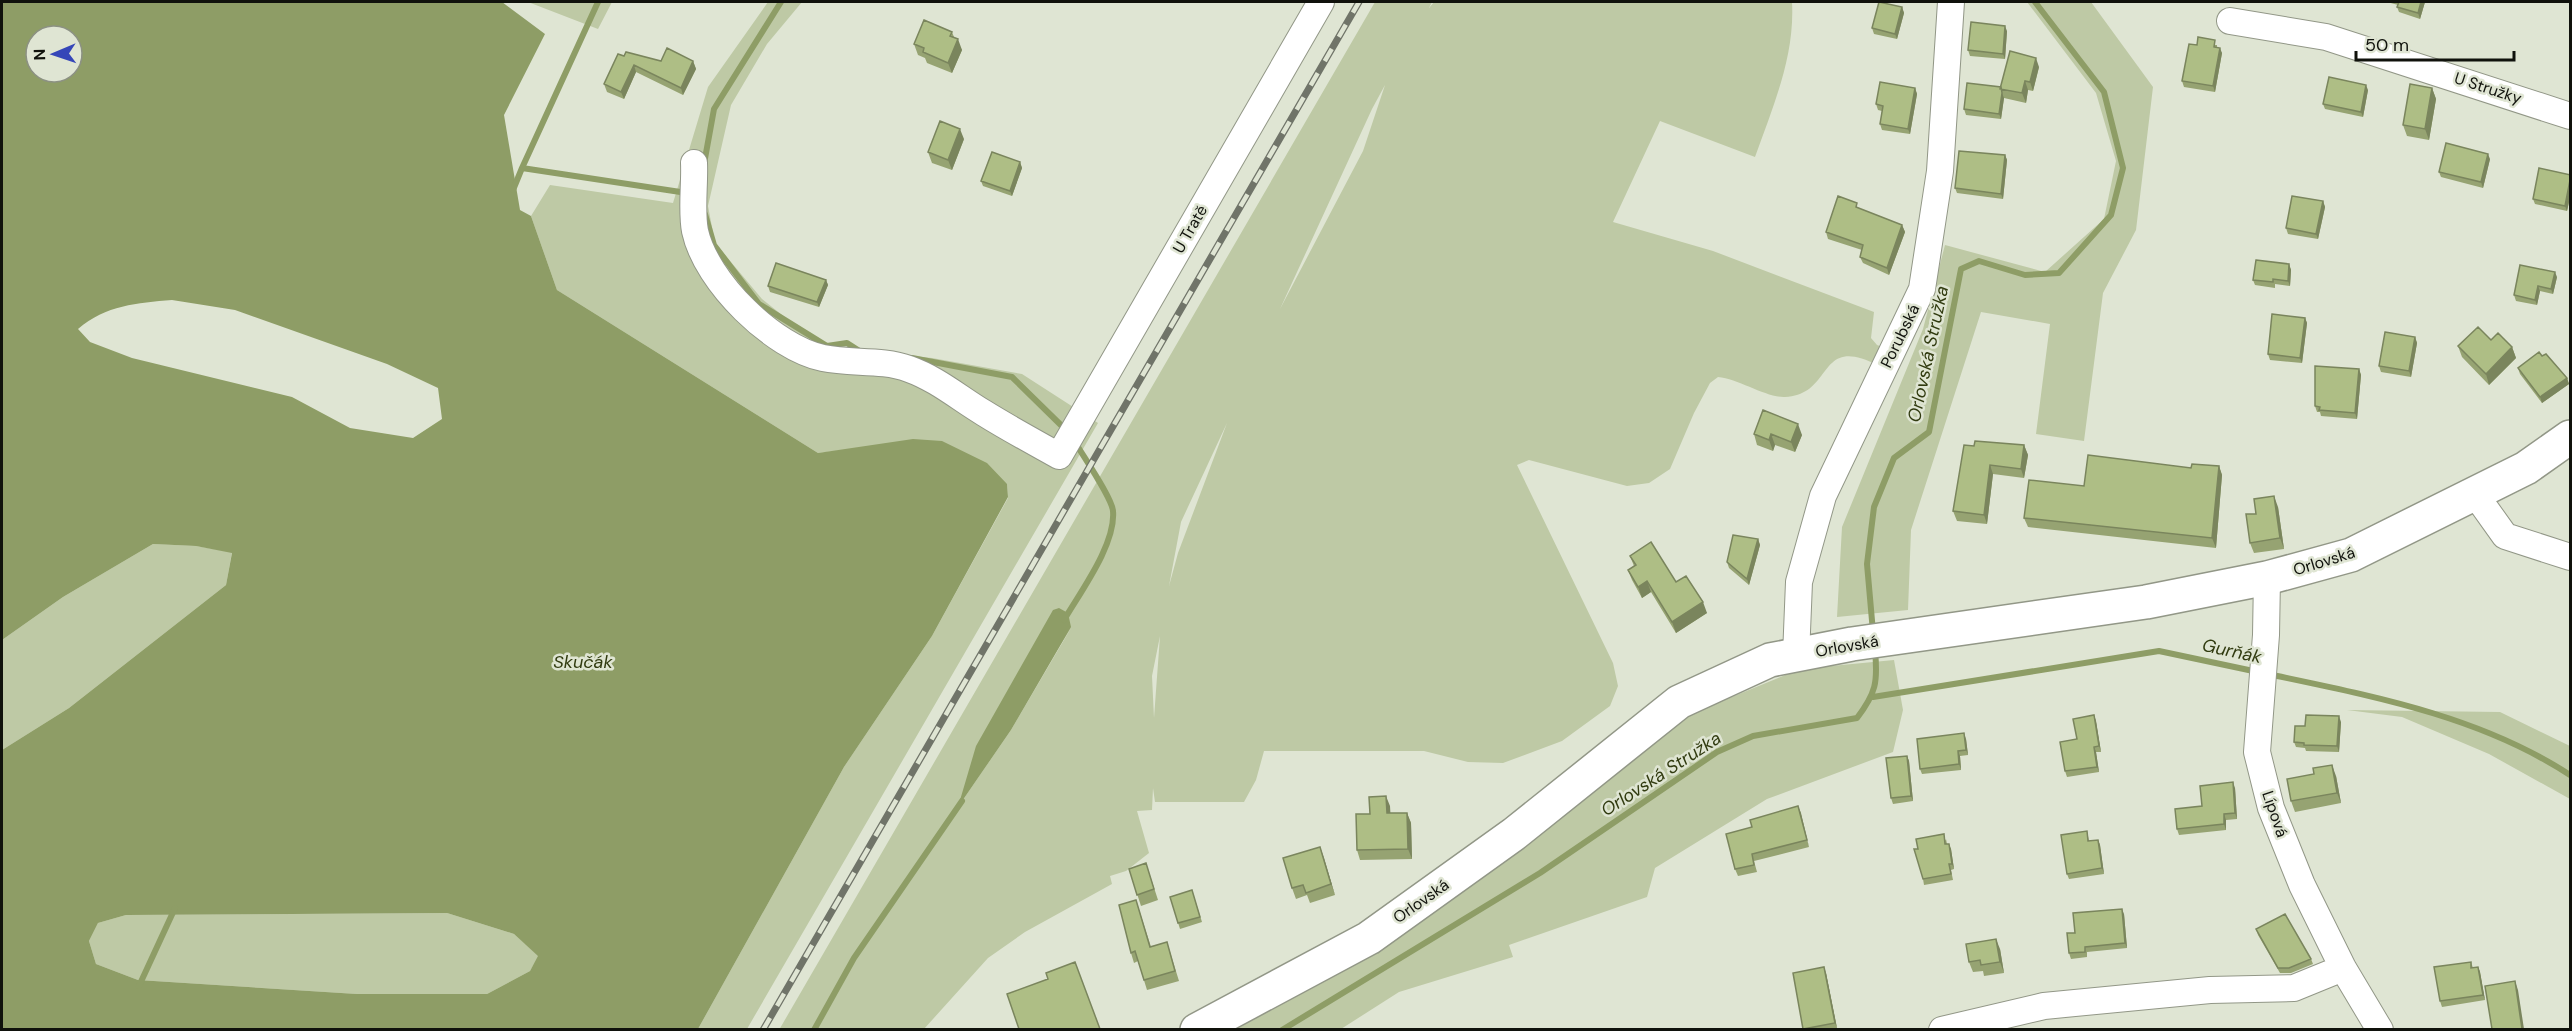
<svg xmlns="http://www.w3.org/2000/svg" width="2572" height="1031" viewBox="0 0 2572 1031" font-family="'DM Sans',sans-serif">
<rect width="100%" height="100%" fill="#dfe5d3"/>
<!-- green -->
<path fill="#bec9a5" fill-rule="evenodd" d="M528 2H612L598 29Z
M768 2H802L767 44 731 105 708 206 715 243 762 299 792 323 829 347 932 358 1022 374 1098 423 747 1029H698L844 767 932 636 1008 498 1007 484 845 450 818 453 557 290 531 216 550 185 673 203 708 87Z
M1375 2H1432L1429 8 1434 2H1792C1795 57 1773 106 1755 157L1660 121 1613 222 1713 251 1874 312 1871 338 1877 345 1885 348 1879 366C1816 333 1835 395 1785 397 1767 398 1739 379 1718 377L1710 383 1694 413 1670 469 1649 483 1627 486 1529 460 1517 465 1613 663 1618 686 1610 706 1562 741 1503 763 1468 762 1424 751H1264L1256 780 1244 802H1155L1153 788 1152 810 1137 811 1149 853 1126 871 1110 876 1112 884 1025 932 988 958 924 1029 779 1030ZM1385 85 1363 151 1280 309 1372 109ZM1227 423 1178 553 1169 586 1181 522ZM1071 628 1011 730 960 804ZM1160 636 1154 718 1152 676Z
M2027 2H2091L2153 87 2136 230 2103 293 2084 441 2036 434 2050 324 1981 312 1911 530 1908 610 1837 617 1842 527 1923 329 1945 245 2045 272 2104 219 2116 161 2096 93Z
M153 544 196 546 232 552 226 585 69 708 2 750V640L63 597Z
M1894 660 1903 710 1893 752 1767 799 1655 868 1647 897 1509 945 1513 957 1399 992 1341 1029 1235 1030 1407 930 1688 715 1800 669Z
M2347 710 2500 712 2570 746V799L2489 754 2402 717Z
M447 913 514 934 539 956 530 971 487 994H357L138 980 96 964 89 941 98 923 126 915Z"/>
<!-- water -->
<path fill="#8e9d66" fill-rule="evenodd" d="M2 2H502L545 34 504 115 520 210 531 216 557 290 818 453 913 439 942 441 987 463 1007 484 1008 497 932 636 844 767 698 1029H2V750L69 708 226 585 232 553 196 546 153 544 63 597 2 640ZM36 36H72V72H36ZM172 300 235 310 387 364 438 388 442 419 413 438 350 428 292 397 132 358 90 342 78 329C106 305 137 303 172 300ZM447 913 514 934 538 956 530 971 487 994H357L138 980 96 964 89 941 98 923 126 915Z
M1059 608 1068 613 1071 627 1011 730 958 807 976 746 1053 610Z"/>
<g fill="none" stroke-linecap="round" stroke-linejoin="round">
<!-- stream -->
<path stroke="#8e9d66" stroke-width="6" d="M704 164 714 109 781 2
M522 168 598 2
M513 190 522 168 687 193
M705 214 714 245 759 304 827 346 847 343 861 352
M912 358 1012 377 1067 431
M1064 620C1081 591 1116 544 1113 511 1112 498 1083 456 1075 442
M1873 632 1867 564 1874 507 1894 458 1929 432 1961 269 1979 261 2025 275 2059 273 2111 215 2123 168 2104 92 2035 2
M2268 674C2372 696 2480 716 2570 775
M1873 697 2159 651 2258 672
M139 986 175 908
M814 1030 854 958 962 801
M1282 1030 1540 873 1717 752 1753 736 1857 718C1876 693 1878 682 1875 651"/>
<!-- street casing -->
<g stroke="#929787" stroke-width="28">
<path id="street" d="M2230 21 2326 37 2570 116
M694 163C695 184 691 211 695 231 706 282 774 348 823 358 852 364 881 359 909 369 937 379 959 398 984 413 1008 428 1034 442 1059 456L1321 2
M2475 494 2505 536 2570 557
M2267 578 2266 635 2257 752 2271 808 2302 885 2343 968 2380 1030
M1796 656 1799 582 1823 496 1922 289 1940 171 1951 2
M1942 1030 2044 1006 2210 990 2294 988 2343 968"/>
</g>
<!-- secondary casing -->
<g stroke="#929787" stroke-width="36">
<path id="secondary" d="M1197 1030 1369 938 1514 834 1679 702 1770 660 1852 644 2146 602 2267 578 2351 555 2526 468 2570 437"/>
</g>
<!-- street -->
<use href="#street" stroke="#fff" stroke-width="26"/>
<!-- secondary -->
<use href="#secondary" stroke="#fff" stroke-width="33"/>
<!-- rail casing -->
<g stroke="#707469" stroke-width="7">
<path id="rail" d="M763 1030 1359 2"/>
</g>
<!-- rail -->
<use href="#rail" stroke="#dfe5d3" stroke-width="4.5" stroke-dasharray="14" stroke-linecap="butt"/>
</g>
<!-- wall -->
<path fill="#96a372" d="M2387 2H2425L2420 19 2399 12 2397 7 2398 5Z
M1902 7 1904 13 1897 39 1874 34 1872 28Z
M2007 31 2005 59 1970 56 1968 50Z
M952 32 954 37 962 50 952 73 927 63 925 58 918 55 914 44Z
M2197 45H2217V48L2222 53 2215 92 2184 87 2182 81Z
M624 56 661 61H693L696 69 683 95 636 72 624 99 607 92 604 84Z
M2039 67 2033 91 2028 90 2026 103 2004 98 2001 119 1966 115 1964 109 2001 87Z
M1915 88 1917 94 1910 134 1882 130 1880 124 1882 111 1878 110 1876 104Z
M2432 88 2436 99 2429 140 2407 136 2403 125Z
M2368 90 2363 117 2325 109 2323 104Z
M964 139 952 170 932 163 928 152Z
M2005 155 2007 160 2003 199 1957 193 1955 188Z
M2490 159 2483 188 2441 177 2439 172Z
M1020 162 1022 168 1012 196 983 186 981 181Z
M2571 175V193L2567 211 2535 204 2533 199Z
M2323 201 2325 207 2318 239 2288 234 2286 228Z
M1858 208 1902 225 1905 232 1889 275 1863 263 1860 257 1862 250 1828 239 1826 232Z
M2289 264 2291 270 2290 286 2275 284V288L2255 285 2253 280Z
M2557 277 2553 294 2540 291 2537 305 2516 301 2514 295Z
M826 280 828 285 819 307 770 292 768 286Z
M2305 318 2307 323 2302 363 2270 360 2268 354Z
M2415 337 2417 343 2411 377 2381 372 2379 366Z
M2491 340 2512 347 2516 358 2489 385 2462 357 2458 346Z
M2542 356 2567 378 2569 384 2542 403 2520 374 2518 368Z
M2359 369 2361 375 2357 419 2321 416 2320 412H2317L2315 406Z
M1763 410 1802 435 1795 452 1775 445 1773 451 1757 445 1754 434Z
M2024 445 2028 455 2024 478 1993 474 1987 524 1957 521 1953 511 1974 446Z
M2219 466 2222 475 2216 548 2028 527 2024 518 2084 486 2191 468Z
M2278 507 2284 549 2254 553 2250 543 2256 514Z
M1758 539 1760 545 1749 585 1729 568 1727 562Z
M1630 556 1676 582 1707 613 1676 633 1651 592 1642 598 1632 580 1628 570 1634 566Z
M2094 715 2096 721 2101 752H2096L2099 772 2067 777 2065 771 2077 739Z
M2341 722 2339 752 2306 751 2305 748 2296 747 2294 742 2305 726Z
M1966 739 1968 755 1960 756 1961 770 1922 774 1920 769Z
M1907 756 1909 761 1913 801 1893 804 1891 798Z
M2336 776 2341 803 2295 812 2291 801Z
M2235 788 2237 819 2226 820V830L2179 835 2177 829 2202 806Z
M1390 806V813H1407L1411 823 1412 859 1360 860 1357 850 1370 814Z
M1798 806 1809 847 1754 861 1757 872 1738 876 1735 869 1752 827Z
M2087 831 2089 841 2098 840 2100 845 2104 874 2069 879 2067 874Z
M1946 839 1947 844 1951 849 1954 869 1951 870 1953 880 1924 885 1923 879Z
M1320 847 1335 895 1310 903 1307 895 1296 899 1292 888Z
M1146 863 1158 900 1141 906 1129 869Z
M1192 890 1202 922 1180 929 1170 897Z
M1136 900 1151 947 1167 942 1179 981 1147 990 1138 961 1134 963 1131 953Z
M2124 914 2127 948 2087 952V957L2071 959 2069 953 2075 933Z
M2256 929 2311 959 2313 964 2291 973H2280L2258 935Z
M2000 949 2004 973 1984 976 1983 971 1973 972 1969 962Z
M2471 962 2473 968 2478 967 2480 972 2485 1000 2442 1007 2440 1001Z
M1826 973 1837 1028 1831 1029H1803Z"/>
<!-- shaded-wall -->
<path fill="#7a855d" d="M2421 2H2425L2420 19 2418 13Z
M1902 7 1904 13 1897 39 1895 34Z
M2005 26 2007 31 2005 59 2003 54Z
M958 39 962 50 952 73 948 63Z
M2220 48 2222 53 2215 92 2213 86Z
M2036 58 2039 67 2033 91 2030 82Z
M693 61 696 69 683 95 681 88Z
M634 65 636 72 624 99 621 92Z
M2025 81 2028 90 2026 103 2022 93Z
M2366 85 2368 90 2363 117 2361 112Z
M1915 88 1917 94 1910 134 1908 129Z
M2432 88 2436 99 2429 140 2425 129Z
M2002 93 2004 98 2001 119 1999 114Z
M960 129 964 139 952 170 948 160Z
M2488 154 2490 159 2483 188 2481 182Z
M2005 155 2007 160 2003 199 2001 194Z
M1020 162 1022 168 1012 196 1010 191Z
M2571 178V193L2567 211 2565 206Z
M2323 201 2325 207 2318 239 2316 234Z
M1902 225 1905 232 1889 275 1887 268Z
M2289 264 2291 270 2290 286 2288 281Z
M2555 272 2557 277 2553 294 2551 289Z
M826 280 828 285 819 307 817 302Z
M2538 286 2540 291 2537 305 2535 300Z
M2305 318 2307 323 2302 363 2300 358Z
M2415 337 2417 343 2411 377 2409 371Z
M2512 347 2516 358 2489 385 2486 374Z
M2359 369 2361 375 2357 419 2355 413Z
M2567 378 2569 384 2542 403 2540 397Z
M1798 424 1802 435 1795 452 1791 442Z
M1771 434 1775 445 1773 451 1769 440Z
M2024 445 2028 455 2024 478 2021 469Z
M1990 465 1993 474 1987 524 1984 515Z
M2219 466 2222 475 2216 548 2212 538Z
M2274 496 2278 507 2284 549 2280 538Z
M1758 539 1760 545 1749 585 1747 579Z
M1647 581 1651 592 1642 598 1638 587Z
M1703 602 1707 613 1676 633 1672 622Z
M2094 715 2096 721 2101 752 2099 746Z
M2339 716 2341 722 2339 752 2337 746Z
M1964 733 1966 739 1968 755 1966 750Z
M2094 747 2096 752 2099 772 2097 767Z
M1958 751 1960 756 1961 770 1959 764Z
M1907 756 1909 761 1913 801 1911 796Z
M2332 765 2336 776 2341 803 2337 793Z
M2233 782 2235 788 2237 819 2235 813Z
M1386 796 1390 806 1391 823 1387 813Z
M1798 806 1801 813 1809 847 1807 840Z
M1407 813 1411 823 1412 859 1408 849Z
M2224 814 2226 820V830L2224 824Z
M2098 840 2100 845 2104 874 2102 868Z
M1949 844 1951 849 1954 869 1952 864Z
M1320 847 1324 858 1335 895 1331 884Z
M2122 909 2124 914 2127 948 2125 943Z
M1996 939 2000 949 2004 973 2000 962Z
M1824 967 1826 973 1837 1028 1835 1023Z
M2478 967 2480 972 2485 1000 2483 995Z
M2515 981 2518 990 2524 1029H2522Z"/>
<!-- building -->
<path fill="#aebe85" stroke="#7a855d" stroke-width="1.5" d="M1879 2 1902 7 1895 34 1872 28Z
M2399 2H2421L2418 13 2397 7Z
M924 20 952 32 950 36 958 39 948 63 923 52 924 48 914 44Z
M1971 22 2005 26 2003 54 1968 50Z
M2198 37 2215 40 2214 47 2220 48 2213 86 2182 81 2189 44 2197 45Z
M667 48 693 61 681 88 634 65 621 92 604 84 618 54 624 56 626 52 661 61Z
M2010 51 2036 58 2030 82 2025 81 2022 93 2000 89Z
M2329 77 2366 85 2361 112 2323 104Z
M1880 82 1915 88 1908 129 1880 124 1883 106 1876 104Z
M1967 83 2001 87 2002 93 1999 114 1964 109Z
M2410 84 2432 88 2425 129 2403 125Z
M940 121 960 129 948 160 928 152Z
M2446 143 2488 154 2481 182 2439 172Z
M1959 151 2005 155 2001 194 1955 188Z
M992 152 1020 162 1010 191 981 181Z
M2539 168 2571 175 2565 206 2533 199Z
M1838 196 1857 203 1856 207 1902 225 1887 268 1860 257 1863 245 1826 232Z
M2292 196 2323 201 2316 234 2286 228Z
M2256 260 2289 264 2288 281 2273 279V282L2253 280Z
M776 263 826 280 817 302 768 286Z
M2520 265 2555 272 2551 289 2538 286 2535 300 2514 295Z
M2272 314 2305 318 2300 358 2268 354Z
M2478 327 2491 340 2498 333 2512 347 2486 374 2458 346Z
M2385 332 2415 337 2409 371 2379 366Z
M2539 352 2542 356 2546 354 2567 378 2540 397 2518 368Z
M2315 366 2359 369 2355 413 2319 410 2320 407 2315 406Z
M1763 410 1798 424 1791 442 1771 434 1769 440 1754 434Z
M1975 441 2024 445 2021 469 1990 465 1984 515 1953 511 1964 445 1974 446Z
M2088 455 2191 468 2192 464 2219 466 2212 538 2024 518 2029 480 2084 486Z
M2274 496 2280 538 2250 543 2246 514H2256L2254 499Z
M1733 535 1758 539 1747 579 1727 562Z
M1651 542 1676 582 1686 576 1703 602 1672 622 1647 581 1638 587 1628 570 1636 565 1630 556Z
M2094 715 2099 746 2094 747 2097 767 2065 771 2060 742 2077 739 2073 719Z
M2306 715 2339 716 2337 746 2304 745V743L2294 742 2295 726H2305Z
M1964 733 1966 750 1958 751 1959 764 1920 769 1917 739Z
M1907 756 1911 796 1891 798 1886 758Z
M2332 765 2337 793 2291 801 2287 779 2314 774 2313 768Z
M2233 782 2235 813 2224 814V824L2177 829 2175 809 2202 806 2200 786Z
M1386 796 1387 813H1407L1408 849 1357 850 1356 814H1370L1369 797Z
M1798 806 1807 840 1752 854 1754 865 1735 869 1726 834 1752 827 1750 820Z
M2087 831 2088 841 2098 840 2102 868 2067 874 2061 835Z
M1944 834 1945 844H1949L1952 864H1949L1951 874 1923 879 1914 849H1918L1916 839Z
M1320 847 1331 884 1306 893 1303 885 1292 888 1283 858Z
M1146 863 1154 889 1137 895 1129 869Z
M1192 890 1200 917 1178 923 1170 897Z
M1136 900 1150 947 1167 942 1175 971 1144 980 1135 951 1131 953 1119 905Z
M2122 909 2125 943 2085 947V952L2069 953 2067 933H2075L2073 913Z
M2285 914 2311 959 2289 968H2278L2256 929Z
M1996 939 2000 962 1981 965 1980 960 1969 962 1966 944Z
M1075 962 1100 1029H1019L1007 994 1048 979 1046 973Z
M2471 962V968L2478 967 2483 995 2440 1001 2434 967Z
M1824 967 1835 1023 1803 1029 1793 973Z
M2515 981 2522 1029H2492L2485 986Z"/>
<g text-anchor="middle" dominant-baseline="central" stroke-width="5" stroke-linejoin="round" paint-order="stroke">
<!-- street labels -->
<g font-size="16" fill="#10120c" stroke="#dfe5d3">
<text transform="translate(2488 88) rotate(18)">U Stružky</text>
<text transform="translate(1190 229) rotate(-60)">U Tratě</text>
<text transform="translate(1900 336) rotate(-64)">Porubská</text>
<text transform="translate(2324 561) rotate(-17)">Orlovská</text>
<text transform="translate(1847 646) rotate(-10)">Orlovská</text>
<text transform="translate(2275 814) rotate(71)">Lípová</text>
<text transform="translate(1421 901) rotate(-35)">Orlovská</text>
</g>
<!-- water labels -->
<g font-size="18" font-style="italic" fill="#313b10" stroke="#dfe5d3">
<text transform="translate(1928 354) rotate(-78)">Orlovská Stružka</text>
<text transform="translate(2232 651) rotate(12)">Gurňák</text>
<text x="583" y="662">Skučák</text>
<text transform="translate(1661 774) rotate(-33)">Orlovská Stružka</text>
</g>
</g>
<!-- border -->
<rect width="2572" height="1031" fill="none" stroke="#10120c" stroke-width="6"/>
<!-- north arrow -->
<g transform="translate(54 54) rotate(268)"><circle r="28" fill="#dfe5d3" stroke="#8c9183" stroke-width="1.5"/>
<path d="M0-4.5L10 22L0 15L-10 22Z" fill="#3546b8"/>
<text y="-9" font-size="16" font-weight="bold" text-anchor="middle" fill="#10120c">N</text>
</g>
<!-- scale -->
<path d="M2356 51v9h158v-9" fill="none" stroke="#10120c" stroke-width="3"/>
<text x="2365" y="51" font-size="18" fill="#10120c" stroke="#dfe5d3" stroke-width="4.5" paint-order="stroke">50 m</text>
</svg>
